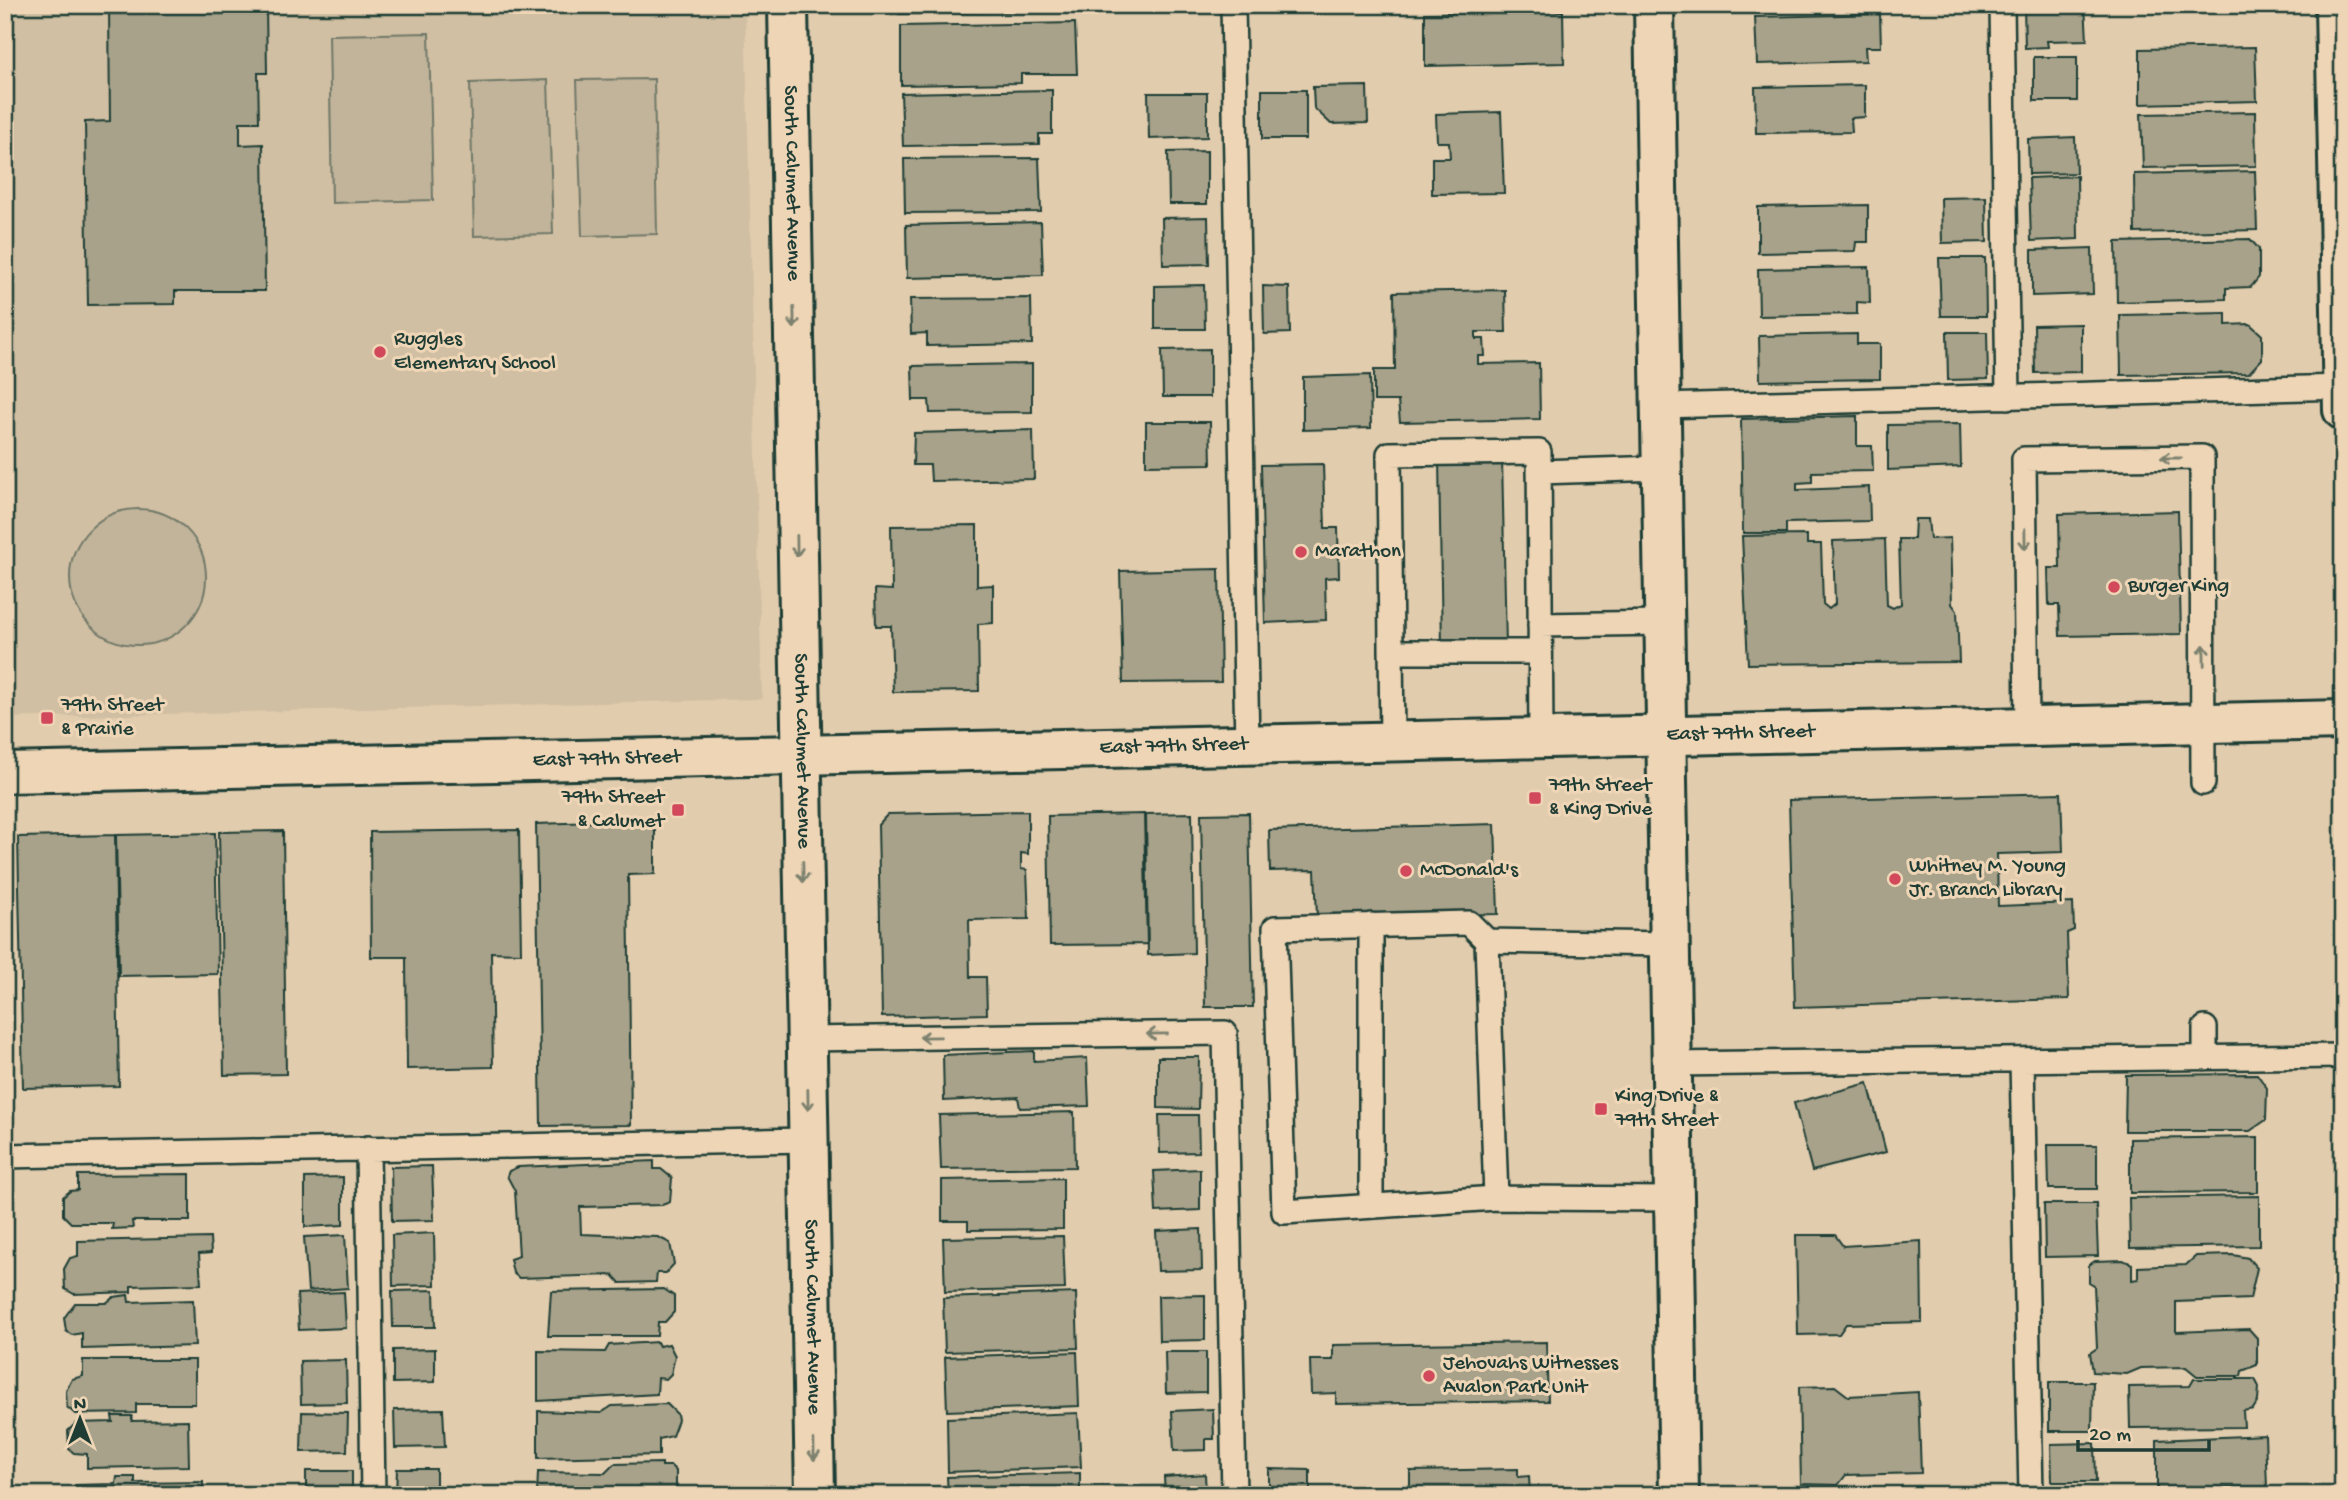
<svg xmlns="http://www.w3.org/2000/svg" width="2348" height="1500" viewBox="0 0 2348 1500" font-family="'Gochi Hand',sans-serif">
<rect width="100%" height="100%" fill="#e2ccae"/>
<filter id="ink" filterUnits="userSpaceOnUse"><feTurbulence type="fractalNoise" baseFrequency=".0143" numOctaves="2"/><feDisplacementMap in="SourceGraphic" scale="14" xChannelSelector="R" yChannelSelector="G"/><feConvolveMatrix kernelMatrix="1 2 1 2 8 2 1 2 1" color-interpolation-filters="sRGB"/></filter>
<g filter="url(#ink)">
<!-- built -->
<path fill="#d1bfa3" d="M5 5H745L762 699 5 718Z"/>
<!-- green -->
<path fill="#c1b49a" stroke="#707867" stroke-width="2" d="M429 33 433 200 332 203 329 35Z
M654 79 657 234 582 236 577 80Z
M548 80 553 234 474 236 470 83Z
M70 577a68 68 0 1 1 136 0a68 68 0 1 1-136 0Z"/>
<!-- building -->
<path fill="#a8a28a" stroke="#1f3d34" stroke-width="2" d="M109 5H266L267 73H258L259 122H240V145L263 144 265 291H175V304L88 305 85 122 110 121Z
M899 5H1034V11L899 14Z
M2024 5H2085L2087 40 2047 41 2048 47 2025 48Z
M1563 11 1564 63 1425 66V13Z
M1880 14 1881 47H1865L1866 61 1757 64 1755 17Z
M1075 23 1077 74H1021V83L901 85V26Z
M2255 47 2257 101 2140 104V49Z
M2034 57H2077V101H2034Z
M1865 85V117L1851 118 1852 132 1756 133 1755 87Z
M1367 86 1368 123 1331 124 1314 108 1313 87Z
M1052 90V134H1039V144L903 146 901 93Z
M1262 90H1306V139H1262Z
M1148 93H1207V137L1149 139Z
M1501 112 1504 193 1432 194V158H1450L1449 142H1437L1436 114Z
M2255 112 2256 166 2143 168 2141 114Z
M2075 137 2076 173 2029 174 2028 139Z
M1207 151V204H1169L1168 152Z
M1039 158 1041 212 905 213 904 159Z
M2255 171 2257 230 2135 233 2134 174Z
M2077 176 2078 239 2031 241 2029 178Z
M1986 197 1987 242 1942 243 1941 198Z
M1868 205V242H1856L1855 251 1758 253V207Z
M1208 217 1209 264 1163 265 1162 218Z
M1041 222 1043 275 907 278 906 225Z
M2250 239 2259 249V277L2251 287 2226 288V299L2117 302 2116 242Z
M2092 248 2093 294 2032 296V250Z
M1939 258H1985L1986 316H1941Z
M1869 267 1870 303 1857 302V314L1759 316 1758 269Z
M1204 285 1205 329H1155V286Z
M1263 286 1289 287 1290 333 1264 334Z
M1505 290 1506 332H1476V339H1484L1485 356H1478V364L1539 363 1540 419 1400 422 1398 401H1374V370H1395L1394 292Z
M1031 298 1032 344 927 346V333L911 334 910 299Z
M2226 313V325L2250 324 2262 335V359L2249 373 2121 375 2120 315Z
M2081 324V372L2035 373 2034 325Z
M1947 332H1987L1988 379 1948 380Z
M1857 334V344H1880V379L1760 381 1759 336Z
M1210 349V397H1163L1162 350Z
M1032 364V412L930 413 929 400H913L912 366Z
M1370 375 1371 428 1303 430V377Z
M1857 416V446H1872L1873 471 1812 472V482L1797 483V490L1869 487 1870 521 1786 523V533H1743L1741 419Z
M1146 422H1210L1211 464 1146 465Z
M1960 424 1961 467 1888 470V425Z
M1033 430 1034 479 931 481 930 465H913L914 433Z
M1502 457 1506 647 1442 649 1439 458Z
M1323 464 1325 528H1338L1339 577 1325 578 1326 620 1265 623 1261 465Z
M2178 511 2181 634 2060 636 2059 605H2049L2048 568H2060L2059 514Z
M1915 519H1928L1930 539 1950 538 1952 604 1957 611 1959 662 1748 664 1742 536 1807 535V544H1821L1823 604 1829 609 1835 604 1833 541 1885 539 1887 605 1893 608 1901 604 1899 539H1914Z
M977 525V586L993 585V623L978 624 979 691 893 692 891 626H876L875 589 892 590 891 526Z
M1219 569 1221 682 1123 683 1120 571Z
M2061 793 2063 852 1997 854 1998 906 2073 903 2074 930 2067 933 2069 999 1795 1007 1789 800Z
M1028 811V854L1021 853V869L1027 870 1029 919 969 920 970 977H986L987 1014 882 1017 878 825 888 814Z
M1192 813 1194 953 1148 955 1146 814Z
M1249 813 1253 1007H1205L1201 814Z
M1144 814 1147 944 1050 945 1048 816Z
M626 821V824L649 825 655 831V874L628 875 631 1125 541 1126 536 824Z
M1495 824 1498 914 1317 917 1315 870 1270 871 1269 830Z
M519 830 521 953 491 952 493 1067 407 1069 406 957H371L370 832Z
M283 831 286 1074 224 1075 219 832Z
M215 833 218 974 119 976 116 835Z
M115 835 119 1086 23 1088 18 837Z
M1034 1051V1061L1087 1058 1089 1106 1020 1108 1018 1097 944 1101 943 1055Z
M1158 1057H1199L1198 1109 1158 1108Z
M2257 1074 2267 1088 2266 1120 2250 1131H2125L2126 1075Z
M1868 1083 1886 1152 1812 1171 1794 1103Z
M1074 1112 1075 1167 941 1169 939 1115Z
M1159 1115H1198L1199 1152 1160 1153Z
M2258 1137V1192L2130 1193V1139Z
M2048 1145H2097V1189H2049Z
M654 1161V1169H661L672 1178 670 1202 662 1205 580 1207 581 1234 658 1237 670 1243 674 1264 666 1273H657L656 1282 620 1283 613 1275 519 1278 513 1273 510 1259 519 1256 515 1191 507 1176 509 1171 518 1167Z
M432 1166 434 1220 392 1221 391 1167Z
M1200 1169V1210L1156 1212 1154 1171Z
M190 1174V1221H132L133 1228 112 1229 113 1223H71L63 1215V1197L70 1191 78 1190V1175Z
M343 1177V1225L305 1227V1178Z
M1063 1178V1229L968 1230V1221H942V1180Z
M2259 1196V1246L2130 1248 2129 1198Z
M2044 1204H2096L2098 1256 2045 1257Z
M1201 1229 1202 1270 1158 1271 1156 1231Z
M434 1233 435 1285 393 1286 392 1235Z
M345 1235 348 1288 308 1291 304 1237Z
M1796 1235H1835L1843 1246 1921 1241 1922 1322 1846 1324 1839 1334 1798 1335Z
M1063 1236 1065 1289 945 1292 943 1238Z
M210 1238 211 1253 199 1254 201 1284 131 1286V1292L74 1294 65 1289 64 1269 70 1258 78 1256V1241Z
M2233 1255 2248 1258 2257 1268 2250 1299 2176 1302V1332L2249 1329 2257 1338V1365L2242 1371 2241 1376H2197L2186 1367 2141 1368 2127 1374 2093 1372 2090 1353 2097 1348 2094 1286 2089 1283V1265L2095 1261 2123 1260 2132 1264V1280L2138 1279V1267L2186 1265 2196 1256Z
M664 1289 674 1296V1312L665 1322H658L657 1336H548L551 1291Z
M434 1290 435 1327H393L392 1291Z
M344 1292 346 1328 299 1330 297 1294Z
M1076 1293 1078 1348 945 1352 943 1298Z
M128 1295 129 1302 193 1300 195 1346 82 1349V1333L72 1335 66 1331 64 1318 75 1303H106L114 1297Z
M1205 1295V1340L1159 1341 1158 1296Z
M657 1342 659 1346 669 1344 675 1356 671 1374 666 1379 658 1378 657 1394 538 1401V1351L605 1352 609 1345Z
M1546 1342 1548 1401 1336 1404V1393L1311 1394 1310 1360H1333V1345Z
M435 1349V1382L393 1383V1350Z
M1077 1352 1079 1406 947 1411 945 1357Z
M1165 1352H1206V1392L1166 1393Z
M83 1360H195V1404H136V1413L75 1414 67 1407 66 1391 72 1379 83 1376Z
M346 1360 347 1403 301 1404 300 1361Z
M2194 1379H2255L2259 1387 2258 1401 2253 1409 2243 1411 2244 1427 2130 1428 2129 1387 2190 1386Z
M2049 1382H2093L2092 1431H2049Z
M1835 1386 1848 1396 1918 1392 1921 1473 1846 1475 1838 1485 1801 1484 1799 1387Z
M667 1404 677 1414 678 1420 672 1436 659 1439V1455L538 1458V1411L601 1413 612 1406Z
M443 1409 445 1447 395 1448 394 1410Z
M1213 1409 1214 1439H1206V1450L1174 1451 1172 1411Z
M302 1412 348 1413 347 1451 301 1452Z
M1078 1413 1081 1467 948 1472 947 1418Z
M112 1416H132V1421L188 1420 189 1466 87 1468V1454L74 1453 69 1449 68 1431 76 1423 113 1422Z
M2265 1435 2267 1487 2157 1490V1440Z
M2095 1443 2096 1482H2052L2051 1444Z
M662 1463V1466H671L676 1471V1495H537L538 1472 605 1473 614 1464Z
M397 1469H436V1495H396Z
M1269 1469 1310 1470V1495H1269Z
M1518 1469V1477L1529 1476 1530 1495H1390L1410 1492V1471Z
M306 1471H352V1495H306Z
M1080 1473V1495H948L947 1477Z
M1205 1474 1206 1495H1165L1164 1477Z
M117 1477H135V1483L203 1482V1495H70L75 1485 116 1484Z"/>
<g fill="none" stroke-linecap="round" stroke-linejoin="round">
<!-- service casing -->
<g stroke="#1f3d34" stroke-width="28">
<path id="service" d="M1233 5 1247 745
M2002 5 2008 397
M1661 406 2343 387
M1539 472 1661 468
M1540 625 1664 623
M1391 652H1540
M2027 726 2024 459 2202 457 2203 783
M1392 742 1389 454 1539 452 1541 738
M1371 925V1206
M1487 941 1469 923 1275 928 1284 1212 1496 1198
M1668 944 1487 941 1496 1198 1674 1199
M2205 1028V1058
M807 1039 1225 1033 1234 1495
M2022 1061 2031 1495
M1671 1064 2343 1056
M368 1148 373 1495
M5 1156 809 1140"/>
</g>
<!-- minor casing -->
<g stroke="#1f3d34" stroke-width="44">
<g id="minor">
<path id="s1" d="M788 5 815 1495"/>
<path d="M2335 5 2343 410"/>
</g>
</g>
<!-- tertiary casing -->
<g stroke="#1f3d34" stroke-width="44">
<path id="tertiary" d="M1654 5 1679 1495"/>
</g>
<!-- secondary casing -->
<g stroke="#1f3d34" stroke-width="44">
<g id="secondary">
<path id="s2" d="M5 773 2343 720"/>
</g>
</g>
<!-- service -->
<use href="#service" stroke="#eed5b6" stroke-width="23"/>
<!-- minor -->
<use href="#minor" stroke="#eed5b6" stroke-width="38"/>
<!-- tertiary -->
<use href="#tertiary" stroke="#eed5b6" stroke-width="38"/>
<!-- secondary -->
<use href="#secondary" stroke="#eed5b6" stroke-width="38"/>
</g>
<!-- one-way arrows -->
<defs><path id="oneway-shaft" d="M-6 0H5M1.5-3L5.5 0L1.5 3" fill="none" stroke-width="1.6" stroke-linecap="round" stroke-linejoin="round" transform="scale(1.75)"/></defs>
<g stroke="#7c816e">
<use href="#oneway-shaft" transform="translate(794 318) rotate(89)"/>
<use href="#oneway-shaft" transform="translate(2171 458) rotate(180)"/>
<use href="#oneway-shaft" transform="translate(2025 539) rotate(89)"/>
<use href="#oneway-shaft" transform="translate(797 546) rotate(89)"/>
<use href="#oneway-shaft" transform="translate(2204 655) rotate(-91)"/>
<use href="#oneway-shaft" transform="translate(803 872) rotate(89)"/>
<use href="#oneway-shaft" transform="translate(1157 1034) rotate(179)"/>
<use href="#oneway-shaft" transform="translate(930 1037) rotate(179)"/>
<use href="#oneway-shaft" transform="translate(808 1100) rotate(89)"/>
<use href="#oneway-shaft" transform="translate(814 1450) rotate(89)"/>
</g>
</g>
<!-- markers -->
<g fill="#d1495b" stroke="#eed5b6" stroke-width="2.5">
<circle cx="380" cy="352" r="7"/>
<circle cx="1301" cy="552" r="7"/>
<circle cx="2114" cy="587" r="7"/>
<rect x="40" y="711" width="14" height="14" rx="3.5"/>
<rect x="1528" y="791" width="14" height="14" rx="3.5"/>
<rect x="671" y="803" width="14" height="14" rx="3.5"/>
<circle cx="1406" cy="871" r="7"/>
<circle cx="1895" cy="879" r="7"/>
<rect x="1594" y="1102" width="14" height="14" rx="3.5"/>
<circle cx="1429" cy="1376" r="7"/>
</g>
<g text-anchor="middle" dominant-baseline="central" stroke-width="6" stroke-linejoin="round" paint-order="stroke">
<!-- street labels -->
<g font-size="21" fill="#1f3d34" stroke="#eed5b6">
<text stroke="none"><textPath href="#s1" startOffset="178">South Calumet Avenue</textPath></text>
<text stroke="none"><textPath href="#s2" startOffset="1736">East 79th Street</textPath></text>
<text stroke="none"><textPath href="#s2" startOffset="1169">East 79th Street</textPath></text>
<text stroke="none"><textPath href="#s1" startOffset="746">South Calumet Avenue</textPath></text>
<text stroke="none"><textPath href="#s2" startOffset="602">East 79th Street</textPath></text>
<text stroke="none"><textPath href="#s1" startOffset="1312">South Calumet Avenue</textPath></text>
</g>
<!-- poi labels -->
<g font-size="21" fill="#1f3d34" stroke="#eed5b6" text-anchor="start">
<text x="394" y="340">Ruggles<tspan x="394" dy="24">Elementary School</tspan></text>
<text x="1315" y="552">Marathon</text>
<text x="2128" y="587">Burger King</text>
<text x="61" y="706">79th Street<tspan x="61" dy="24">&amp; Prairie</tspan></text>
<text x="1549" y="786">79th Street<tspan x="1549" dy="24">&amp; King Drive</tspan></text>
<text x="664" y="798" text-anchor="end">79th Street<tspan x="664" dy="24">&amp; Calumet</tspan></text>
<text x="1909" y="867">Whitney M. Young<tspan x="1909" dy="24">Jr. Branch Library</tspan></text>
<text x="1420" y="871">McDonald's</text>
<text x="1615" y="1097">King Drive &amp;<tspan x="1615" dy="24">79th Street</tspan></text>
<text x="1443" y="1364">Jehovahs Witnesses<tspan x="1443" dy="24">Avalon Park Unit</tspan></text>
</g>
</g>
<!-- margin -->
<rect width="2348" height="1500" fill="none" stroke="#eed5b6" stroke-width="28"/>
<rect x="14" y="14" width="2320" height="1472" fill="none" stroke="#1f3d34" stroke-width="2.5" filter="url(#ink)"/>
<!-- north arrow -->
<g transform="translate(80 1419)" stroke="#eed5b6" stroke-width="5" paint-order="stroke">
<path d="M0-5L12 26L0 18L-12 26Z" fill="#1f3d34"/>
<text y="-10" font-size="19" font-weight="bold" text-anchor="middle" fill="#1f3d34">N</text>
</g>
<!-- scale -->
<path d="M2078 1440v10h131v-10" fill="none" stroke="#1f3d34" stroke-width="3.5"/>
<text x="2089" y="1440" font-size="21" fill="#1f3d34" stroke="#eed5b6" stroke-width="5" paint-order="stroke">20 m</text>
</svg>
